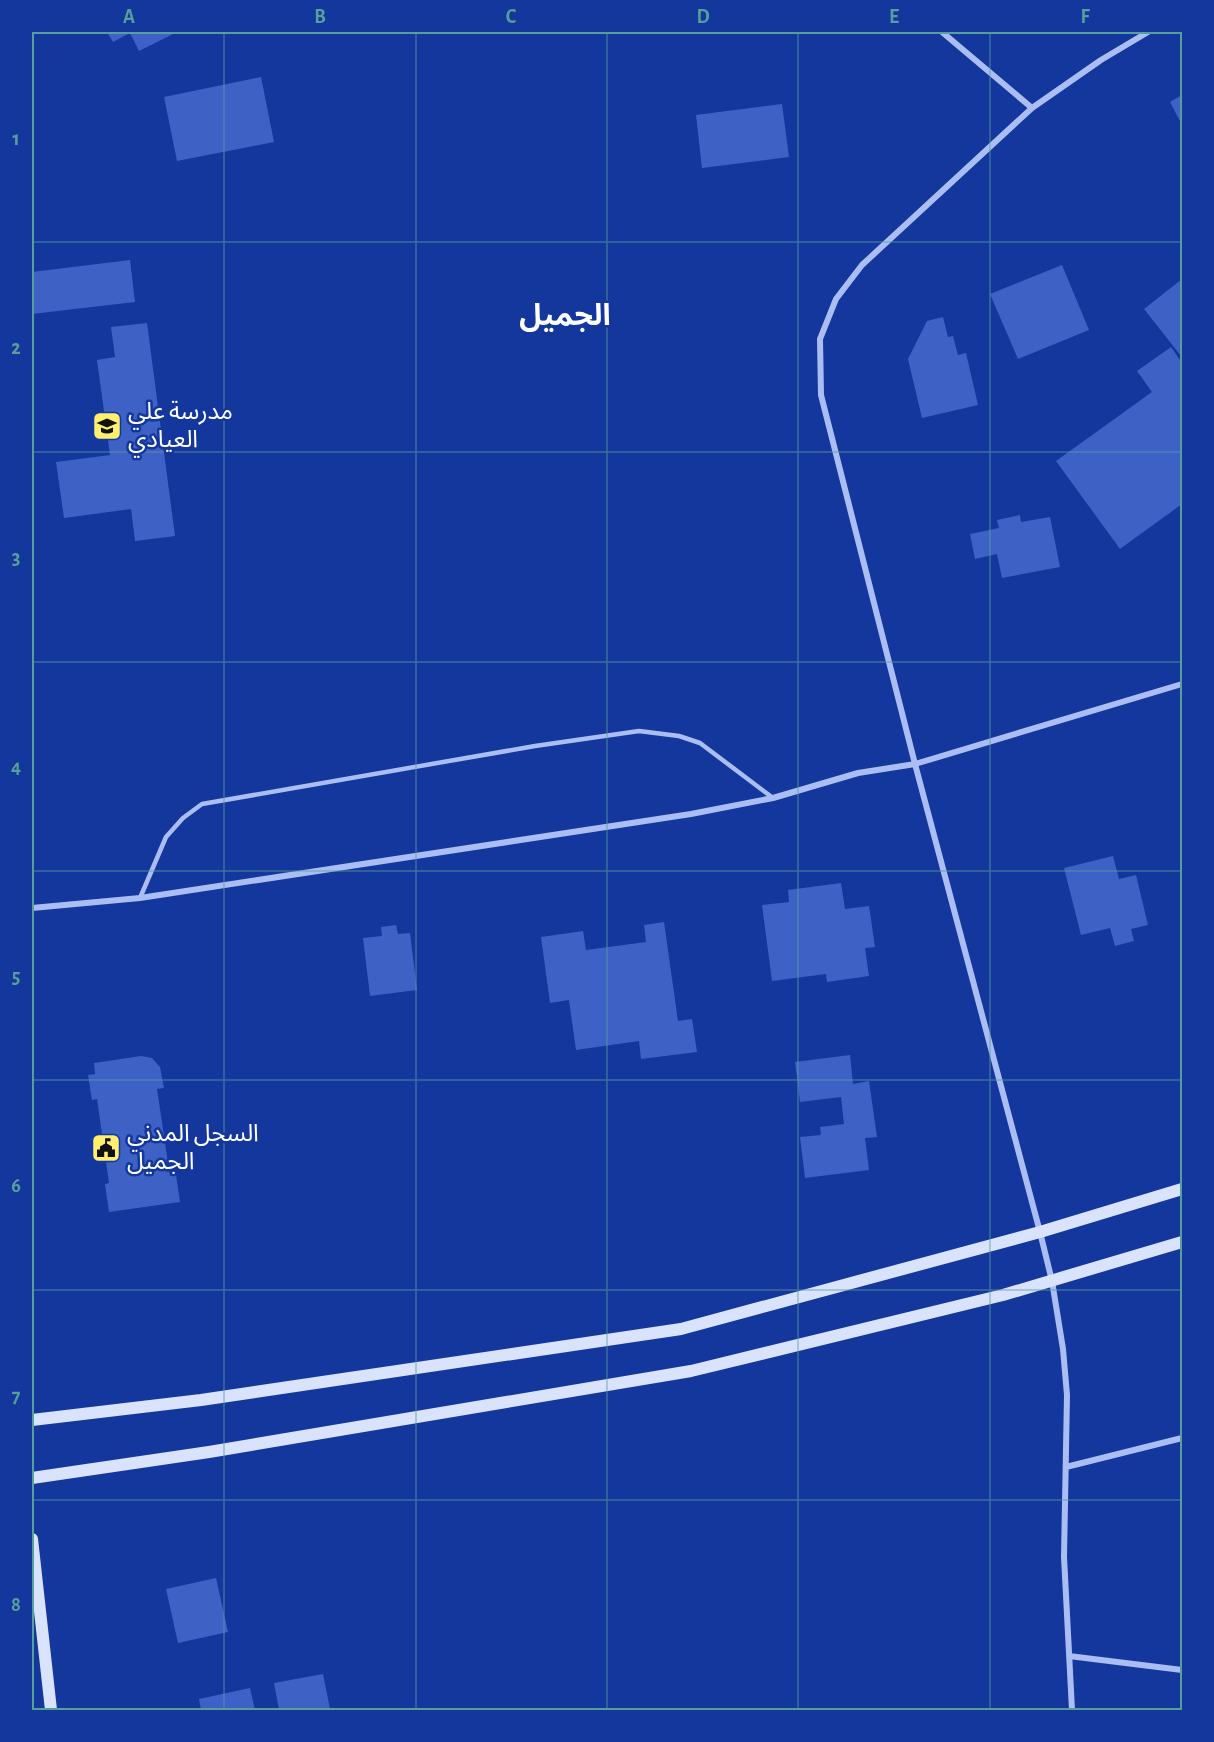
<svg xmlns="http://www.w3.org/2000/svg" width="1214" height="1742" viewBox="0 0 1214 1742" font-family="'Alegreya Sans','Noto Sans Arabic',sans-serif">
<rect width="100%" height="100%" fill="#14379e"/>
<!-- building -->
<path fill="#3d61c5" d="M107 32H177L139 51 130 33 113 42Z
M261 77 274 142 177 161 164 97Z
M1182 95V125L1170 102Z
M782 104 789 157 702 168 696 115Z
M130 260 135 302 32 314V272Z
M1062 265 1089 330 1018 359 990 294Z
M1182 279V355L1181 356 1144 309Z
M943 317 948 337 953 336 958 355 966 353 978 405 922 418 908 359 927 321Z
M147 323 175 536 135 541 131 509 64 518 56 462 110 455 97 360 115 357 111 327Z
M1171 347 1182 363V504L1120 549 1056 461 1152 392 1137 371Z
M1020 515 1021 522 1050 517 1060 567 1002 578 997 554 975 559 970 534 999 528 997 520Z
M1113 856 1119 879 1136 875 1148 925 1131 929 1134 941 1115 946 1110 928 1081 935 1064 868Z
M841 883 845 909 869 906 875 947 865 948 869 976 827 982 826 974 772 981 762 905 789 902 788 890Z
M664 922 678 1021 692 1019 697 1052 641 1059 639 1041 576 1050 569 1000 550 1003 541 937 583 931 586 950 646 942 644 925Z
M396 925 398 934 410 933 417 990 370 996 363 938 382 936 381 927Z
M850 1055 853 1084 869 1081 877 1137 865 1138 869 1170 805 1178 800 1137 821 1135 820 1127 844 1124 841 1097 800 1102 795 1062Z
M141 1056 152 1058 160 1067 164 1088 157 1089 170 1176 176 1175 180 1202 109 1212 105 1184 109 1183 97 1099 92 1100 88 1075 95 1074 94 1063Z
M216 1578 228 1632 178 1643 166 1589Z
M323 1674 330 1709 279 1710 274 1683Z
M250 1688 255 1710H201L199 1699Z"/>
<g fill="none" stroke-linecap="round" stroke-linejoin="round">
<!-- lane -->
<path stroke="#abbef4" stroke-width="4.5" d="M140 898 166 837 183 818 202 804 535 746 639 731 679 736 700 743 773 798"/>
<!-- street -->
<path stroke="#abbef4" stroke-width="6" d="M942 32 1032 108
M32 908 140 898 691 814 773 798 858 773 915 764 1182 684
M1066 1467 1182 1438
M1069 1656 1182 1670
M1072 1710 1064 1557 1067 1395 1063 1349 1052 1281 1040 1232 915 764 821 395 820 339 836 299 862 265 1032 108 1101 60 1148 32"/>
<!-- secondary -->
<path stroke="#dae3fd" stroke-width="12" d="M32 1420 201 1400 681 1329 1040 1232 1182 1189
M32 1478 209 1452 691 1371 1003 1295 1182 1242
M32 1539 51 1710"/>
</g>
<!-- grid -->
<path fill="none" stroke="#579f9a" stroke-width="1.5" stroke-opacity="0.55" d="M224 32V1710M416 32V1710M607 32V1710M798 32V1710M990 32V1710M32 242H1182M32 452H1182M32 662H1182M32 871H1182M32 1080H1182M32 1290H1182M32 1500H1182"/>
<!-- icons -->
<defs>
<g id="school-square" transform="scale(1.5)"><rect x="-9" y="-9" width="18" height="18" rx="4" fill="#ffef6d" stroke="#14379e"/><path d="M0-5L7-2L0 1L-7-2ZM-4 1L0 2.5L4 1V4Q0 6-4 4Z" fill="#111"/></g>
<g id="civic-square" transform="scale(1.5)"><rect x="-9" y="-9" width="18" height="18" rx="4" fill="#ffef6d" stroke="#14379e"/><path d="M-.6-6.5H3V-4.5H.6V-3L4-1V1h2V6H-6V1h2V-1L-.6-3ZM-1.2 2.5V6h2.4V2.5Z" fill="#111"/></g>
</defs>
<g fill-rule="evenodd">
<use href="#school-square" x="107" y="426"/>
<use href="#civic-square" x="106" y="1148"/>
</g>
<g text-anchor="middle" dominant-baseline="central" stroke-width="5" stroke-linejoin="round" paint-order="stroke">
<!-- poi labels -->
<g font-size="24" fill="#fff" stroke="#14379e" text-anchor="start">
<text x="128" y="412">مدرسة علي<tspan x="128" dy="28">العيادي</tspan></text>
<text x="127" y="1134">السجل المدني<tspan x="127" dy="28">الجميل</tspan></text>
</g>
<!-- district labels -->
<g font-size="30" font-weight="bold" fill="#fff" stroke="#14379e">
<text x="565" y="316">الجميل</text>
</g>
</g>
<!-- border -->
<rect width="1214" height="1742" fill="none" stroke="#14379e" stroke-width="66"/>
<rect x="33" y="33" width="1148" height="1676" fill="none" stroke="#579f9a" stroke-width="2"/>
<g font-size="20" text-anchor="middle" font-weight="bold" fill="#579f9a">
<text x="129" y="23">A</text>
<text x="320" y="23">B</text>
<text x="511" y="23">C</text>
<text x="703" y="23">D</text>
<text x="894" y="23">E</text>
<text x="1085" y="23">F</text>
<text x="16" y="145">1</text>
<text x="16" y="354">2</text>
<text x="16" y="564">3</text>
<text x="16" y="773">4</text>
<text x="16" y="983">5</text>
<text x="16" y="1192">6</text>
<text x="16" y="1402">7</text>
<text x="16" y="1611">8</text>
</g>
</svg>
